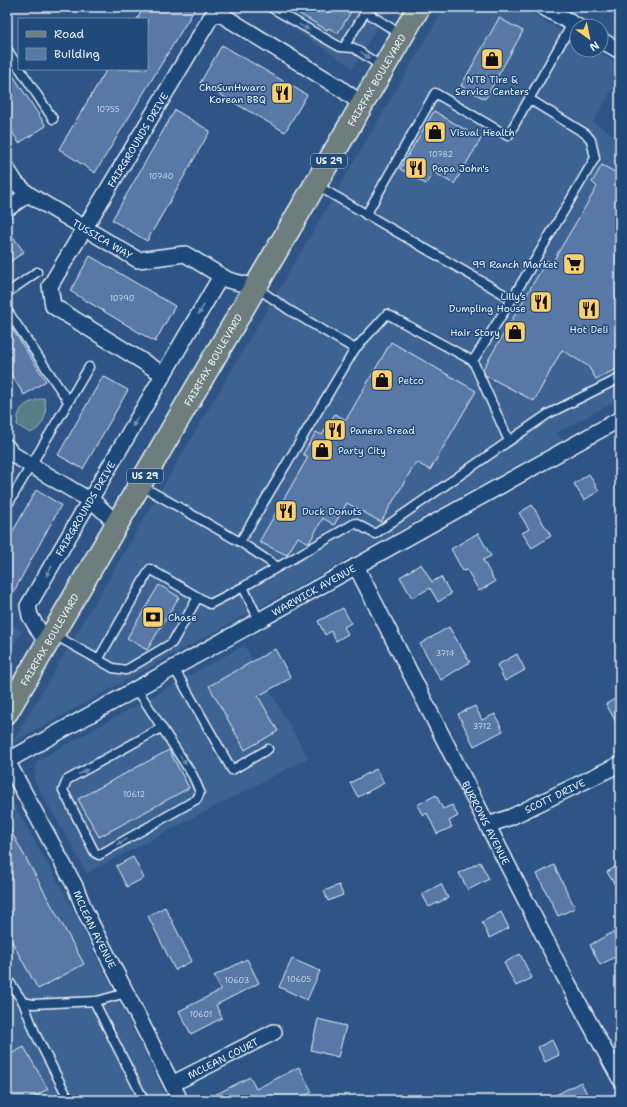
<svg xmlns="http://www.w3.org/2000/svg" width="627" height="1107" viewBox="0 0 627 1107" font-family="'Shantell Sans',sans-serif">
<rect width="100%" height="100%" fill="#2e5586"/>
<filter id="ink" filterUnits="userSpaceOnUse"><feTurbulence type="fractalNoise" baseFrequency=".025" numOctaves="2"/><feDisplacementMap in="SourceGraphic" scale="8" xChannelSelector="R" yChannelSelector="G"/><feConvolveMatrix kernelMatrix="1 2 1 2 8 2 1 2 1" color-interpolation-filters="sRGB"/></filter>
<g filter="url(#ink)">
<!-- built -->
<path fill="#3e6392" d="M261 7H389L353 68Z
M445 7H521L577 40V50H595L620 65V76L593 122 620 139V399L555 434 564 440 12 743Z
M7 622 22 631 7 656Z
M244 645 308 758 87 873 34 780 37 761Z
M7 793 65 894 168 1100H7Z"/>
<!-- green -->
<path fill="#587d82" stroke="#a0b7bd" d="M44 398C48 412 45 427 30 433L17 425C18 405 26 403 44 398Z"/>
<!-- building -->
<path fill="#5978a6" stroke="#e8f1f8" d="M144 7H196L95 173 59 149 107 69H147V19H137Z
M288 7H354L338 33 329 28 327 30Z
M499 18 523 31 485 99 461 86Z
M222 45 307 95 285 132 200 83Z
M7 66 46 126 19 143 7 124Z
M175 110 210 131 147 241 112 220Z
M434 111 481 139 454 184 433 172 426 184 400 169Z
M602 165 620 175V367L596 379 588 366 562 350 534 401 485 375 483 369 547 260 552 263 597 187 592 182Z
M7 228 24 252 7 264Z
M90 256 175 306 155 342 70 291Z
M7 321 46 381 24 395 7 368Z
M391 342 476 391 430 470 416 462 381 522 347 503 334 525 323 518 309 543 298 537 287 555 259 542 308 457 303 454 316 432 322 435 335 414 346 420Z
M103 376 128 390 83 469 58 455Z
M589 474 599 491 584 500 574 484Z
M36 490 61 505 7 604V542Z
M532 505 551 536 532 548 522 533 529 529 519 513Z
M478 533 491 556 483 560 495 582 479 591 467 570 463 571 451 549Z
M421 564 432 582 441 577 451 594 438 602 430 588 412 598 400 577Z
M159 585 179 597 147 650 127 638Z
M343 608 351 623 344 627 348 634 336 641 331 631 325 635 318 621Z
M449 627 470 662 441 680 420 644Z
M275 649 291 678 258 696 278 731 245 750 209 686Z
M517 654 525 670 505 681 497 665Z
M620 696V729L606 704Z
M475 706 482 720 495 714 503 731 474 746 458 714Z
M169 750 189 788 99 837 78 799Z
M376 769 384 783 358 797 350 783Z
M436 795 443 809 452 805 458 816 449 821 452 827 437 834 427 813 423 816 417 805Z
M7 824 84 964 38 989 7 933Z
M133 857 144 878 127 887 116 866Z
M480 862 489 879 468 890 459 873Z
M620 864V893L607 872Z
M554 865 575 908 558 916 537 874Z
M441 884 448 898 429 907 422 894Z
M339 885 343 895 328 901 324 891Z
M165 907 192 961 175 970 148 916Z
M501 912 509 928 489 938 482 922Z
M613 932 620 945V954L600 965 590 945Z
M520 954 532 978 516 986 504 963Z
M247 959 259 983 216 1005 222 1018 191 1034 179 1011 221 990 214 976Z
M292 959 320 971 307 1000 279 987Z
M318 1019 346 1026 338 1057 311 1050Z
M552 1040 559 1055 545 1062 538 1047Z
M24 1047 48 1089 28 1100H7V1056Z
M299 1067 312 1092 297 1100H205L250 1077 256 1089Z
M581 1082 590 1100H546Z"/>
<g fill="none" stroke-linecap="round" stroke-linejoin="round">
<!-- lane casing -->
<g stroke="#e8f1f8" stroke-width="11">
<path id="lane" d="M270 7 340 47 354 48 382 67
M362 7 372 16 402 35
M344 47 366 11
M7 49 19 68
M20 69 53 119
M316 185 512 299 595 158 591 140 586 134 529 99 572 24
M366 215 435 93 508 136 529 99
M7 293 37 272
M7 310 68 401
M355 349 387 314 473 361 512 299
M473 361 509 441
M140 485 240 542 355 349 289 310 257 288
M7 506 89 367
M240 542 278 567
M259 620 243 587 355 523 375 534 548 414 620 378
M53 634 113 668 126 670 172 643 198 597
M98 660 150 569 210 604 243 587
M174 668 232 770 268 749
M137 689 193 776 200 792 197 799 99 855 95 853 63 790 67 780 161 728
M7 978 23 1002 33 1004 97 1001 126 993
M94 1001 144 1100
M23 1002 36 1035 69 1100"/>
</g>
<!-- street casing -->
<g stroke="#e8f1f8" stroke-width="18">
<g id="street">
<path d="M543 7 577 26"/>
<path d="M601 40 620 51"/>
<path id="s1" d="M7 169 16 183 28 194 138 260 185 254 228 280 255 287"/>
<path d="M7 209 28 194"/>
<path id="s2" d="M163 374 53 306 50 286 211 17 216 14 222 15 340 88 362 104"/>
<path d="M7 447 12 454 96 504 117 524"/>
<path id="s3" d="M356 566 563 974 620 1079"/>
<path id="s4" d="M47 644 30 616 28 606 221 276"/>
<path id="s5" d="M7 761 620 419"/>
<path id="s6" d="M7 761 75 886 85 911 180 1100"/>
<path id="s7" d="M488 825 511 817 620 764"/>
<path id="s8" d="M172 1084 274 1032"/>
</g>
</g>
<!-- primary casing -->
<g stroke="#e8f1f8" stroke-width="25">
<g id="primary">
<path id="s9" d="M7 712 419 7"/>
</g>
</g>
<!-- lane -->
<use href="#lane" stroke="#1f4a7a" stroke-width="8"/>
<!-- street -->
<use href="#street" stroke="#1f4a7a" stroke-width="15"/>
<!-- primary -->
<use href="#primary" stroke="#6d7e7c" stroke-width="22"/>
</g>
<!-- one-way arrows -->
<defs><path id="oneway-solid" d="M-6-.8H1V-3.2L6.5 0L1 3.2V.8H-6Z"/></defs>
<g fill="#6f8dac">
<use href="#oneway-solid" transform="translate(304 27) rotate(29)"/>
<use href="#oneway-solid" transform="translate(365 55) rotate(35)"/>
<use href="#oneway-solid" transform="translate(201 310) rotate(121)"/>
<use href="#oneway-solid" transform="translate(135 422) rotate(120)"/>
<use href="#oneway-solid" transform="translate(49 571) rotate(120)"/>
<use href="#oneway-solid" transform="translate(183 760) rotate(56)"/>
<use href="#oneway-solid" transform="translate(83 772) rotate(-29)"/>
<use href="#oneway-solid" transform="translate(122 842) rotate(150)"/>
</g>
</g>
<!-- icons -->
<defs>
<g id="shop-square" transform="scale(1.15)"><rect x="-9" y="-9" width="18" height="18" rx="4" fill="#ffd166" stroke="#1f4a7a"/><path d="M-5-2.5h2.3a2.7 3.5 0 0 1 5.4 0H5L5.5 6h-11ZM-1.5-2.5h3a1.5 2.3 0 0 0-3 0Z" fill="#111"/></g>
<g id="restaurant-square" transform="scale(1.15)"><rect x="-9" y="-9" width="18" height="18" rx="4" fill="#ffd166" stroke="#1f4a7a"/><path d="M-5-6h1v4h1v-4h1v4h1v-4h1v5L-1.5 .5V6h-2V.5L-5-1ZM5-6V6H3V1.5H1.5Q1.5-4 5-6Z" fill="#111"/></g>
<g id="supermarket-square" transform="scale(1.15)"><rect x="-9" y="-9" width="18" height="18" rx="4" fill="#ffd166" stroke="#1f4a7a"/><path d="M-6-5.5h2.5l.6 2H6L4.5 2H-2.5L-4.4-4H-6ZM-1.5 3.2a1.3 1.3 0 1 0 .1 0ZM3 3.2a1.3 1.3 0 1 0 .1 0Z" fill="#111"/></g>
<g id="bank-square" transform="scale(1.15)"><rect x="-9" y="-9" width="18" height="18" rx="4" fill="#ffd166" stroke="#1f4a7a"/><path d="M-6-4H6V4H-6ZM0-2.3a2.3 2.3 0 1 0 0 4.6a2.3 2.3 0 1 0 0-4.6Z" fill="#111"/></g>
</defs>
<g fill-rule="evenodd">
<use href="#shop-square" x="492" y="59"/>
<use href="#restaurant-square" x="282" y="93"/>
<use href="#shop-square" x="435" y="132"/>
<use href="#restaurant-square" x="416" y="168"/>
<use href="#supermarket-square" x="574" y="264"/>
<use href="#restaurant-square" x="541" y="302"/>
<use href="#restaurant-square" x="589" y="309"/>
<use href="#shop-square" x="515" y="332"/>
<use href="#shop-square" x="382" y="380"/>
<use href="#restaurant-square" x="335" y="430"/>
<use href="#shop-square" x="322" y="450"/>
<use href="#restaurant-square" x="286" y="511"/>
<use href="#bank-square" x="153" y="617"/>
</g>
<g text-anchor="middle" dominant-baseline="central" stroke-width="3" stroke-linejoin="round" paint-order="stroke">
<!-- number labels -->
<g font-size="8" fill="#c4d3e4">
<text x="108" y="109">10755</text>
<text x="441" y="154">10782</text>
<text x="161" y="176">10740</text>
<text x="122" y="298">10790</text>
<text x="445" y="653">3714</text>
<text x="482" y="726">3712</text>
<text x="134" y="794">10612</text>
<text x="299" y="979">10605</text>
<text x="237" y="980">10603</text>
<text x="201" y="1014">10601</text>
</g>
<!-- shield labels -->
<g fill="#1f4a7a" stroke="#acbfd2" stroke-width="1">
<rect x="311" y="154" width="36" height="14" rx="3"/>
<rect x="127" y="469" width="36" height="14" rx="3"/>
</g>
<g font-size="9" font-weight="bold" fill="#e8f1f8">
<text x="329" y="161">US 29</text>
<text x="145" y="476">US 29</text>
</g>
<!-- poi labels -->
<g font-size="10" fill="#e8f1f8" stroke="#1f4a7a" text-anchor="start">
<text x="492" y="79" text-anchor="middle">NTB Tire &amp;<tspan x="492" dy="12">Service Centers</tspan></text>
<text x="266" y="87" text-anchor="end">ChoSunHwaro<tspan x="266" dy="12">Korean BBQ</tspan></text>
<text x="450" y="132">Visual Health</text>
<text x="432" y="168">Papa John's</text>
<text x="558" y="264" text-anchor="end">99 Ranch Market</text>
<text x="526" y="296" text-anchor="end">Lilly’s<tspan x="526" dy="12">Dumpling House</tspan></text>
<text x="589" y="329" text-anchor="middle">Hot Deli</text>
<text x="500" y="332" text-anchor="end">Hair Story</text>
<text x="398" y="380">Petco</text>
<text x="350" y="430">Panera Bread</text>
<text x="338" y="450">Party City</text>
<text x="302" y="511">Duck Donuts</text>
<text x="168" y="617">Chase</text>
</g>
<!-- street labels -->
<g font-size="10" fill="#e8f1f8" stroke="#1f4a7a">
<text stroke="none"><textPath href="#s9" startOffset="732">FAIRFAX BOULEVARD</textPath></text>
<text stroke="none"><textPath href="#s2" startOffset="320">FAIRGROUNDS DRIVE</textPath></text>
<text stroke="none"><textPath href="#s1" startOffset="120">TUSSICA WAY</textPath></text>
<text stroke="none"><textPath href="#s9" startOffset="408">FAIRFAX BOULEVARD</textPath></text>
<text stroke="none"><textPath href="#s4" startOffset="156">FAIRGROUNDS DRIVE</textPath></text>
<text stroke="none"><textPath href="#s5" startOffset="351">WARWICK AVENUE</textPath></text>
<text stroke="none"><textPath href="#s9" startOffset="84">FAIRFAX BOULEVARD</textPath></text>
<text stroke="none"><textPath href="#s7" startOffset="73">SCOTT DRIVE</textPath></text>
<text stroke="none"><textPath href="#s3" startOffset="288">BURROWS AVENUE</textPath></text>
<text stroke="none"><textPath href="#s6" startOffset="190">MCLEAN AVENUE</textPath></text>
<text stroke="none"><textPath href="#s8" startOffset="57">MCLEAN COURT</textPath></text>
</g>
</g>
<!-- margin -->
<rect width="627" height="1107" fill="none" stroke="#1f4a7a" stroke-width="24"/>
<rect x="12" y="12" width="603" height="1083" fill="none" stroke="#e8f1f8" stroke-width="1.5" filter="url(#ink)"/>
<!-- legend -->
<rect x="18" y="18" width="130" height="52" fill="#1f4a7a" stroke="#6f8dac"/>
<rect x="26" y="31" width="20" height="6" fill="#6d7e7c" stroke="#6f8dac"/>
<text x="54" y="38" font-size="12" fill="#e8f1f8">Road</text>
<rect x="26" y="48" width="20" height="12" fill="#5978a6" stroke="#6f8dac"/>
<text x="54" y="58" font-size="12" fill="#e8f1f8">Building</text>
<!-- north arrow -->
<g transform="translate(589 38) rotate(147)"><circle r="19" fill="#1f4a7a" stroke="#6f8dac"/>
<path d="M0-3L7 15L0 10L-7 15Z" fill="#ffd166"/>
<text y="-6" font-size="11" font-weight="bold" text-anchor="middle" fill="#e8f1f8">N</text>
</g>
</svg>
